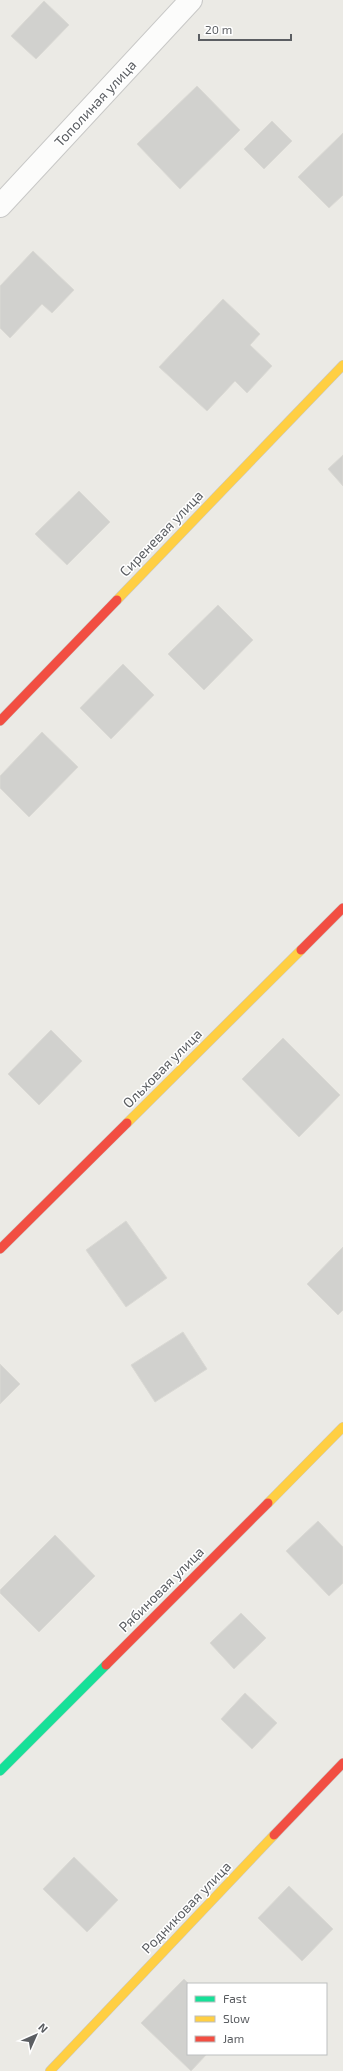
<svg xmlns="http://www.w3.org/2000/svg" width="343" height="2071" viewBox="0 0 343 2071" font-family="'Exo 2',sans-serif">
<rect width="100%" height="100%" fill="#ebeae5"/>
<!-- building -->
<path fill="#d1d1ce" stroke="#dad9d4" d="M44 1 69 25 36 59 11 36Z
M197 86 240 130 180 189 137 144Z
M272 121 292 141 264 169 244 149Z
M343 133V195L329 208 298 177Z
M33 251 74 290 52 313 42 304 10 338 0 328V286Z
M223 299 260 334 250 345 272 366 247 393 235 381 207 411 159 367Z
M343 455V486L328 469Z
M79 491 110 522 67 565 35 534Z
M218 605 253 640 204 690 168 654Z
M123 664 154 695 111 739 80 708Z
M42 732 78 767 29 817 0 788V776Z
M51 1030 82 1061 39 1105 8 1074Z
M283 1038 340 1095 299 1137 242 1079Z
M126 1221 167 1278 126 1307 86 1250Z
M343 1247V1310L338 1315 307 1284Z
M183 1332 207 1369 155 1402 131 1365Z
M0 1364 20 1384 0 1404Z
M318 1521 343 1547V1583L329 1596 286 1551Z
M55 1535 95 1576 39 1632 0 1593V1590Z
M241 1613 266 1638 234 1669 210 1643Z
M245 1693 277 1723 252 1749 221 1719Z
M74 1857 118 1900 87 1932 43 1889Z
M289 1886 333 1929 302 1961 258 1918Z
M184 1979 189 1984 188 2054H207L191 2071 141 2023Z"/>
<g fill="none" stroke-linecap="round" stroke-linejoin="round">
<!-- street casing -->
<g stroke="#c8c8c7" stroke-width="24">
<path id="street" d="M0 206 191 0"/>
</g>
<!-- fast casing -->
<g stroke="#c7c7c5" stroke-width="10">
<path id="fast" d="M0 1771 106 1665"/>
</g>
<!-- slow casing -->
<g stroke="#c7c7c5" stroke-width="10">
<path id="slow" d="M117 600 343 365
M127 1123 301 950
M268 1503 343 1427
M50 2071 274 1835"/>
</g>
<!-- jam casing -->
<g stroke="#c7c7c5" stroke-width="10">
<path id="jam" d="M0 721 117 600
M301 950 343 908
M0 1249 127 1123
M106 1665 268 1503
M274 1835 343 1763"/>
</g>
<!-- street -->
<use href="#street" stroke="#fcfcfb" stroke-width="22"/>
<!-- fast -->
<use href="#fast" stroke="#16e098" stroke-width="9"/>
<!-- slow -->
<use href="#slow" stroke="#ffcf43" stroke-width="9"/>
<!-- jam -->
<use href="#jam" stroke="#f24e42" stroke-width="9"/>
</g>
<g text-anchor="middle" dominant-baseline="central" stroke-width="3" stroke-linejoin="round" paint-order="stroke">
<!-- street labels -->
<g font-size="14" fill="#5b5e62" stroke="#fff">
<text transform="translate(95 103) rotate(-47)">Тополиная улица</text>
<text transform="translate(161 533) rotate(-46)">Сиреневая улица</text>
<text transform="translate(162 1068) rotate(-45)">Ольховая улица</text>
<text transform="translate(161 1589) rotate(-45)">Рябиновая улица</text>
<text transform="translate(186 1907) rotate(-46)">Родниковая улица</text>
</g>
</g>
<!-- legend -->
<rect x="187" y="1983" width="140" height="72" fill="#ffffff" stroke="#bdbfc0"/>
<rect x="195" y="1996" width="20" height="6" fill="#16e098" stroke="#bdbfc0"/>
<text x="223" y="2003" font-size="12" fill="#5b5e62">Fast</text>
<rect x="195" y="2016" width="20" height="6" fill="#ffcf43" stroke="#bdbfc0"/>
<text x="223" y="2023" font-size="12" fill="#5b5e62">Slow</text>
<rect x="195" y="2036" width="20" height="6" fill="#f24e42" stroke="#bdbfc0"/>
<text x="223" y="2043" font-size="12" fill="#5b5e62">Jam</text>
<!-- north arrow -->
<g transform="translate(36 2035) rotate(45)" stroke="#ffffff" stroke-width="3" paint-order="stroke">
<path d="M0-3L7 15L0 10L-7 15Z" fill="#5b5e62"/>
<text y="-6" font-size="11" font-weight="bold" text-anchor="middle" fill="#5b5e62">N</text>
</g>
<!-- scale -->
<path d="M199 34v6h92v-6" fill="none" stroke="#5b5e62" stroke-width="2"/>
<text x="205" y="34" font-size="12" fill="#5b5e62" stroke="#ffffff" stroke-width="3" paint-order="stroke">20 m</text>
</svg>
